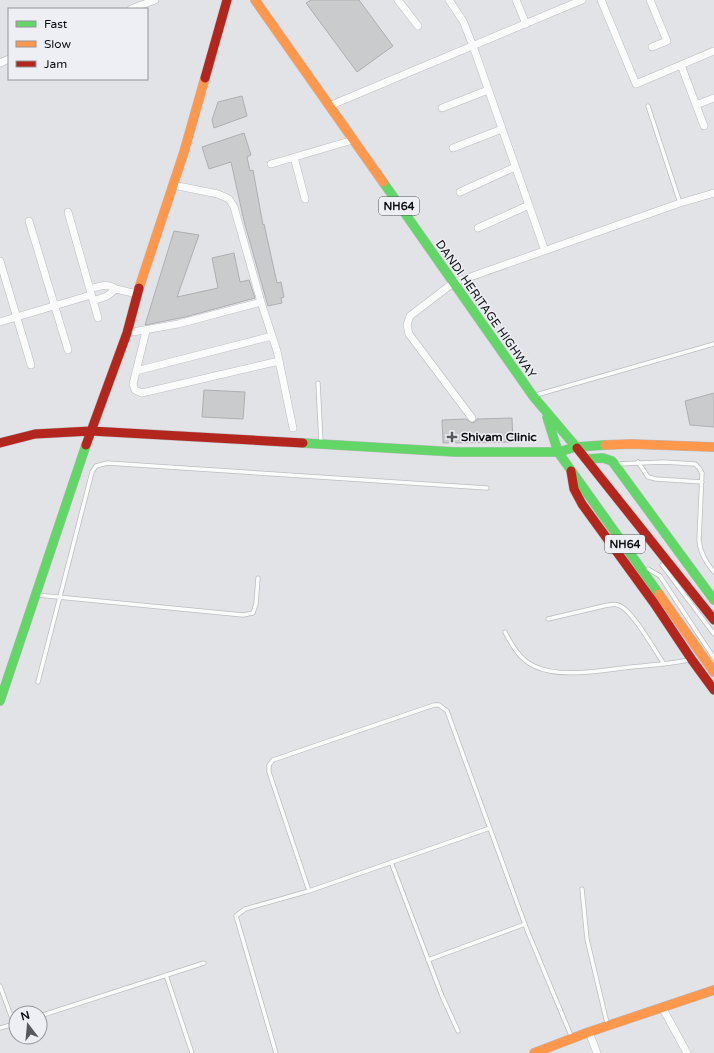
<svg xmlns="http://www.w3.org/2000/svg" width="714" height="1053" viewBox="0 0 714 1053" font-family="'Varela Round',sans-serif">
<rect width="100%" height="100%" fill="#e2e3e6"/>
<!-- building -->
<path fill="#cacbcd" stroke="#afafb2" d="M311 0H359L393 46 357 72 306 3Z
M242 96 247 116 214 128 212 120 218 102Z
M244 133 251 155 247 157 250 171 253 170 263 225 264 224 277 283 281 282 284 297 281 298 282 303 268 306 244 221 231 162 209 169 202 147Z
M174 231 199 235 177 297 218 288 212 258 234 253 240 282 249 280 255 298 185 317 145 325Z
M204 390 245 392 243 419 202 417Z
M714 393V427L690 425 685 401Z
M512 418 513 442 443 443 442 420 466 419 472 423 475 422 477 419Z"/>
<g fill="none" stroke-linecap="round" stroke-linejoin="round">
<!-- lane casing -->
<g stroke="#bcbdc0" stroke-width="5">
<path id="lane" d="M648 106 680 203
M318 383 321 443
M536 395 714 344
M638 462 648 477 656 479 702 482
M617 464 664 462 695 464 699 468 702 473 699 540C700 553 706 562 714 572
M662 565 714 634
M648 569 660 576 714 658
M37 595 243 615 253 613 256 604 258 578
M548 619 608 605C611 605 615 604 618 605 632 609 655 651 664 664
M505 632C512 645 519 659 534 666 560 679 604 670 631 667 651 665 670 664 689 660
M38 682 92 472 96 466 107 463 487 488
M391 862 442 996 458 1031
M582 889 587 939 607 1023
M309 891 269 772V765L273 760 434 705H439L447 711 527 930 572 1038
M428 960 525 924
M166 975 192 1053
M0 986 14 1024
M40 1016 204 963
M0 1028 14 1024
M276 1053 236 916 245 909 309 891 490 828"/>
</g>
<!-- street casing -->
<g stroke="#bcbdc0" stroke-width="8">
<path id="street" d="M398 0 418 26
M449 0 463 21 473 46 545 251
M516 0 526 24
M601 0 636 84 714 51
M650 0 667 41 652 47
M131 9 155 0
M0 63 9 59
M681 65 704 126
M696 105 714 98
M329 106 582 0
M442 108 488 90
M453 148 502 129
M294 157 305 199
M271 164 353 140
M173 185 218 194 229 199 234 207 261 302 277 351 293 428
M460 192 515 167
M68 212 98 318
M29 221 68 350
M478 228 529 205
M0 261 31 365
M90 289C100 286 107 283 116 289
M93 301 107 296 116 289 137 294
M0 322 91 295
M146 331 133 384 135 390 142 393 279 361
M127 333 178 324 261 302
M136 371 272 336
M472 418 409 334 407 325 410 316 453 283 680 203 714 193
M662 1007 687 1053
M589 1032 597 1053"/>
</g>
<!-- fast casing -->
<g stroke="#bcbdc0" stroke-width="10">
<path id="fast" d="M383 182 533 396 577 448
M547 417 558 452 659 594
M303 443 455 452H558L576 447 605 445
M586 459 603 458 612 461 714 600
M0 701 86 445"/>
</g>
<!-- slow casing -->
<g stroke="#bcbdc0" stroke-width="10">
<path id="slow" d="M255 0 383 182
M139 288 184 152 205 78
M605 445 631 444 714 447
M659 594 714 672
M534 1053 589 1032 714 990"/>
</g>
<!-- jam casing -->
<g stroke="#bcbdc0" stroke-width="10">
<path id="jam" d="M205 78 227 0
M0 443 35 434 91 431 303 443
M86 445 127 333 139 288
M577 448 714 620
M571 471 574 489 582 504 654 603 692 660 714 690"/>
</g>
<!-- lane -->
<use href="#lane" stroke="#fbfbfb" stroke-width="3.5"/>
<!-- street -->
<use href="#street" stroke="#fbfbfb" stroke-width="7"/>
<!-- fast -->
<use href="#fast" stroke="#63d668" stroke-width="9"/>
<!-- slow -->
<use href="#slow" stroke="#ff974d" stroke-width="9"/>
<!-- jam -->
<use href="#jam" stroke="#b3261e" stroke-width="9"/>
</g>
<!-- markers -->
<path fill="#58595b" stroke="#eeeff5" stroke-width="1.5" d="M450 431h4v4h4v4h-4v4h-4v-4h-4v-4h4z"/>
<g text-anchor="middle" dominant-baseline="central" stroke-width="3" stroke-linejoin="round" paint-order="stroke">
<!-- shield labels -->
<g fill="#eeeff5" stroke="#505255" stroke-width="1">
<rect x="379" y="197" width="40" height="18" rx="3"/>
<rect x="605" y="535" width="40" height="18" rx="3"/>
</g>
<g font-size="11" font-weight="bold" fill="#0d0e10">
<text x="399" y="206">NH64</text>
<text x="625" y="544">NH64</text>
</g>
<!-- street labels -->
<g font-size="12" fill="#0d0e10" stroke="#eeeff5">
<text transform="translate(486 309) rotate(55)">DANDI HERITAGE HIGHWAY</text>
</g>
<!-- poi labels -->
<g font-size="12" font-weight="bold" fill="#0d0e10" stroke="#eeeff5" text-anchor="start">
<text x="461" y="437">Shivam Clinic</text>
</g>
</g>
<!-- legend -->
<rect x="8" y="8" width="140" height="72" fill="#eeeff5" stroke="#949599"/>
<rect x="16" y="21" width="20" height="6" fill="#63d668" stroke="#949599"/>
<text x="44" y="28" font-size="12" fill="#0d0e10">Fast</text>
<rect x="16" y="41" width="20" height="6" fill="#ff974d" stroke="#949599"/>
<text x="44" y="48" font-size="12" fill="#0d0e10">Slow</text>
<rect x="16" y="61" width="20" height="6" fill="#b3261e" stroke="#949599"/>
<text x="44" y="68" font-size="12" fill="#0d0e10">Jam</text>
<!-- north arrow -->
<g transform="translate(28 1025) rotate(344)"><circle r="19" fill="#eeeff5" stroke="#949599"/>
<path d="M0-3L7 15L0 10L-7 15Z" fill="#58595b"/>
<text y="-6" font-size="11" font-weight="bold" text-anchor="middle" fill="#0d0e10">N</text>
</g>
</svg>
